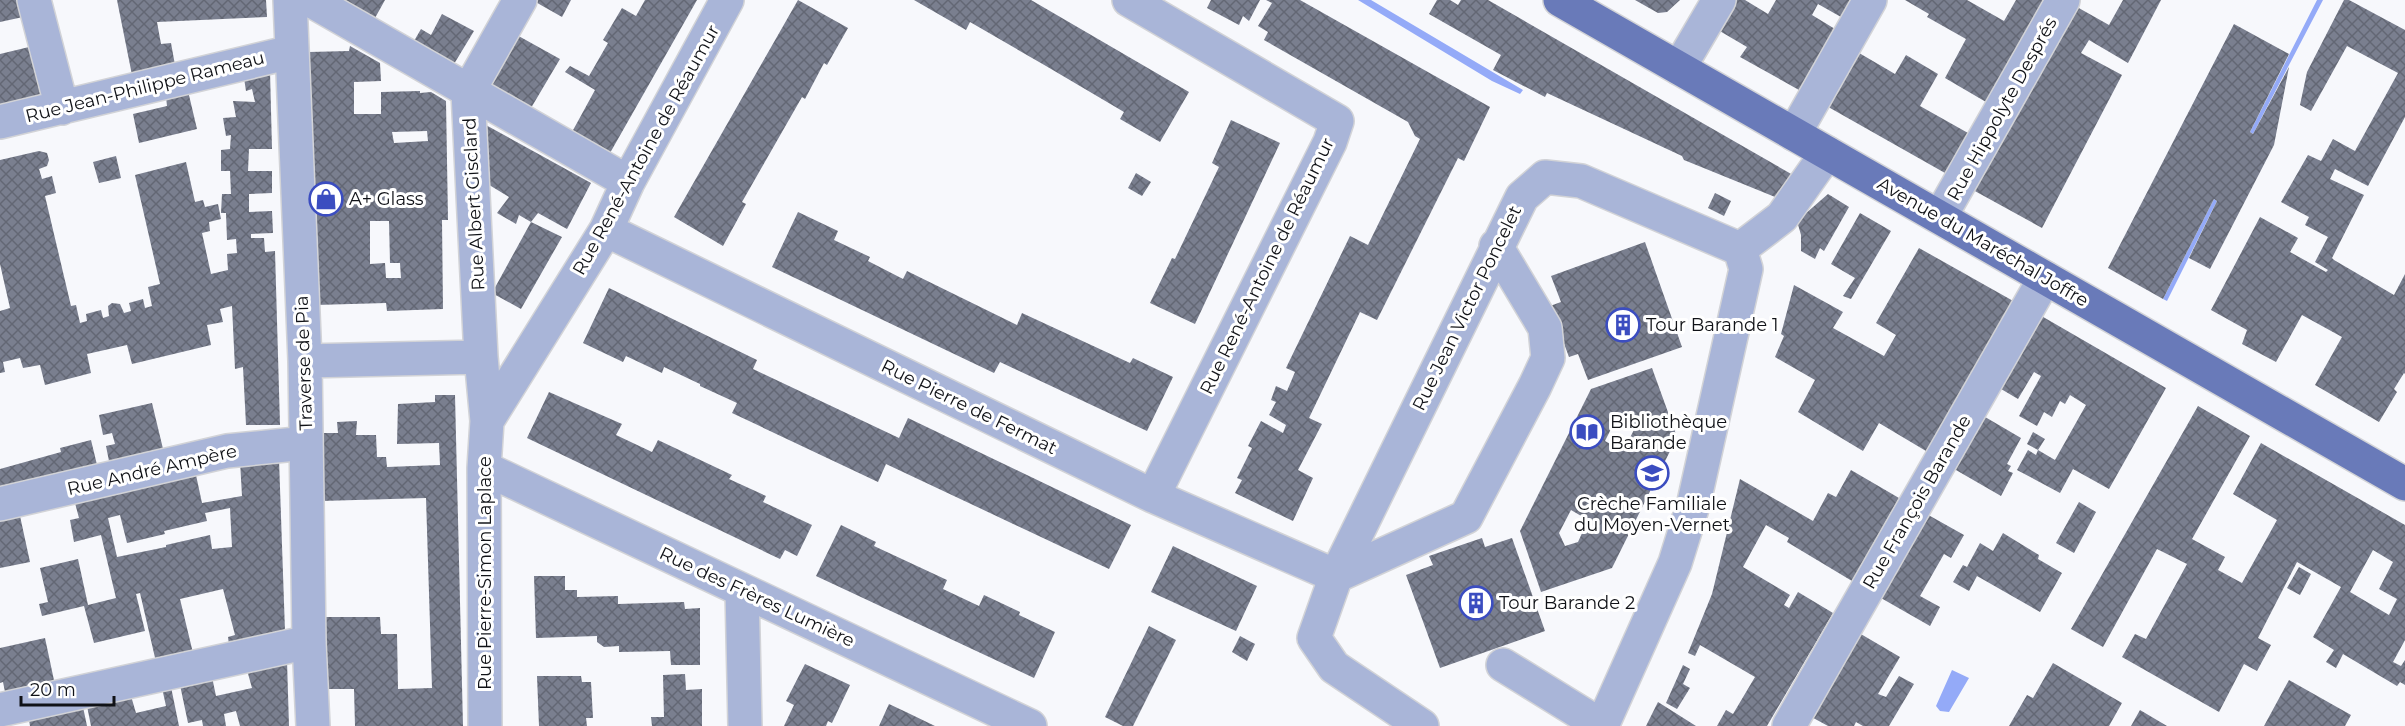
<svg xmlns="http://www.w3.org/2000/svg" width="2405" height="726" viewBox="0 0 2405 726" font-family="Montserrat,sans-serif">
<defs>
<pattern id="building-cross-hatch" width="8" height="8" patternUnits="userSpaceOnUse" patternTransform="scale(1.5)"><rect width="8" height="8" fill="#7a7f8f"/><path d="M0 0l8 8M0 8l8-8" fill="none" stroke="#636774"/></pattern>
</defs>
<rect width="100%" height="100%" fill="#f7f8fc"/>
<!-- water -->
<path fill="#94aaf8" d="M1358 0H1371L1523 90 1520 94 1492 81Z
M2317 0H2323L2253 134 2250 132Z
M2214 199 2217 201 2167 301 2163 299Z
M1952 670 1969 678 1949 712 1940 711 1936 706Z"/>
<!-- building -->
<path fill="url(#building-cross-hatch)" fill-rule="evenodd" d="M0 0H18L23 17 0 22Z
M117 0H266L267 17 157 22 161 44 171 43 175 65 132 75Z
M342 0H385L375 18Z
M532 0H571L562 17Z
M645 0H697L610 153 572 132 595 90 565 72 570 66 589 76 608 43 603 40 622 8 636 16Z
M798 0 848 28 827 65 824 63 805 99 802 97 742 202 746 204 723 246 674 217Z
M914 0H1031L1189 92 1160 142 1120 119 1124 112 1046 66 970 22 966 30Z
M1211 0H1260L1249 21 1243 16 1239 25 1207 8Z
M1266 0H1300L1490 107 1464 161 1458 158 1377 320 1360 312 1309 418 1322 424 1298 470 1313 478 1293 521 1235 493 1242 480 1237 478 1252 448 1248 446 1261 421 1283 433 1286 425 1269 415 1276 402 1271 400 1276 386 1287 391 1295 372 1286 368 1350 236 1368 245 1420 139 1415 136 1408 122 1264 40 1268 32 1258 26 1272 3Z
M1437 0H1450L1458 5 1461 0H1488L1793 175 1780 199 1684 160 1682 156 1547 93 1545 97 1493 70 1501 55 1429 14Z
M1635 0H1680L1667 12 1658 13Z
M1735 0H1745L1768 14 1776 0H1851L1841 17 1818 4 1812 15 1835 29 1799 90 1740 57 1747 47 1718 30Z
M1905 0H1967L2004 21 2016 0H2043L1986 102 1945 78 1966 39 1927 17 1929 14Z
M2123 0H2161L2128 63 2089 40 2081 53 2122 75 2042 228 1973 190 2077 7 2109 25Z
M2344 0H2349L2405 30V117L2368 186 2335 169 2330 179 2364 195 2332 258 2334 260 2394 295 2405 274V374L2404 373 2394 389 2397 392 2379 422 2315 385 2342 337 2302 315 2276 362 2242 344 2247 330 2211 310 2260 217 2298 238 2290 252 2326 272 2328 270 2315 262 2328 237 2305 225 2309 217 2281 202 2308 155 2321 161 2333 139 2355 151 2398 73 2347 46 2311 111 2300 105 2307 72Z
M442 14 474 31 454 64 414 41 421 29 431 35Z
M2234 24 2289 54 2250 132 2253 134 2289 67 2274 145 2210 269 2189 258 2217 201 2214 199 2163 299 2108 268Z
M515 34 560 59 531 108 487 83Z
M350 46 380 63 381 81 354 82V114H381V92L420 91V93L431 92 446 101 448 220H442L443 309 387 311 386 303 316 305 309 52 349 51ZM427 131 428 141 394 143 392 132ZM370 221H389L390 263H400L401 278H386L385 263 370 264Z
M29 47 41 97 0 106V54Z
M1854 50 1895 74 1906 55 1938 74 1920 106 1968 133 1945 173 1823 104Z
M270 71 272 149H249L248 171H272V193L249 194V212L272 211 273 233 251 234V238H264L265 252 275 251 280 425H246L243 367 235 369 232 306 220 309 223 322 207 325 211 345 132 364 127 345 87 354 91 373 45 385 40 365 23 368 20 358 3 362 5 372 0 373V311L10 308 0 264V160L39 151 47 153 49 160 47 166 39 169 42 179 52 176 56 193 45 196 71 306 76 305 80 323 87 321 86 314 101 310 103 318 109 316 108 306 112 303 120 304 124 313 131 311 129 303 143 299 145 308 152 306 148 287 160 284 135 175 186 162 195 202 203 200 205 207 218 204 221 219 209 222 210 231 202 233 211 274 228 270 227 254 237 253 236 239 227 240 226 213H221L222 194H231L230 171H221V150L230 149 231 135 226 136 223 118 236 117 233 101 255 102 252 89 246 91 244 78Z
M188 91 197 129 139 143 133 114 167 106 166 97Z
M1231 120 1280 143 1195 324 1150 303 1172 258 1175 259 1219 167 1212 163Z
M484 124 591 183 567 229 538 213 531 222 519 215 516 224 497 213 509 197 486 183Z
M116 156 121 178 99 183 93 162Z
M1136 173 1151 182 1142 196 1128 188Z
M1715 193 1731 201 1724 216 1708 208Z
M1828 194 1849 207 1824 251 1820 248 1815 259 1801 251V235L1797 221Z
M798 212 838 231 834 240 870 257 868 261 903 279 907 271 1017 325 1022 313 1130 363 1133 358 1173 377 1147 431 1000 362 994 373 772 267Z
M1860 213 1891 231 1851 299 1843 296 1855 278 1831 264Z
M531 222 562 237 521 309 492 293Z
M1645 242 1682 347 1588 380 1578 354 1569 357 1550 306 1561 302 1551 276Z
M1919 248 2015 302 1926 451 1879 423 1863 451 1798 412 1815 380 1775 357 1784 336 1781 334 1794 285 1843 312 1833 328 1884 356 1896 335 1876 323Z
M609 288 757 360 753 369 899 438 908 418 1131 525 1109 569 886 464 878 482 732 413 737 403 700 386V384L664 367 662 373 626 356 623 362 583 343Z
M2038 314 2166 388 2109 489 2073 469 2060 493 2017 470 2028 450 2036 455 2038 450 2055 460 2086 405 2070 395 2065 404 2060 401 2052 417 2044 412 2037 426 2019 416 2041 376 2034 372 2018 399 1996 386Z
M1652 368 1677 437 1612 568 1541 592 1520 531 1591 389ZM1630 414 1635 428 1623 451 1605 441 1616 419ZM1571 510 1588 520 1578 542 1565 546 1559 533Z
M549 392 622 424 616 435 652 452 658 440 732 475 729 479 766 496 763 502 812 525 797 556 785 550 780 559 527 438Z
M435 395H455L463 726H355L354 689H326L325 617H380L381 634H397L398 689 432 688 426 498 321 501 319 433H338L337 422 357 421 356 435H376L377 457H386L387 467 440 465 439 443 397 444 398 404 435 402Z
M152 403 164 453 110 466 106 446 115 444 112 433 103 435 99 415Z
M2198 406 2250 436 2192 539 2225 557 2218 570 2242 583 2277 520 2233 494 2261 443 2405 525V640L2393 662 2401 666 2405 660V685L2400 682 2397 686 2343 654 2336 668 2326 662 2334 650 2313 637 2341 587 2297 562 2258 638 2271 645 2257 671 2244 664 2219 712 2122 657 2135 634 2146 639 2187 564 2157 549 2103 647 2071 629ZM2373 550 2393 562 2379 589 2397 599 2389 615 2350 592Z
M1980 414 2021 438 2007 464 2011 466 2008 471 2013 473 2001 496 1949 466Z
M2033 432 2045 439 2038 450 2027 444Z
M91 440 98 469 0 491V469L61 452 60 448Z
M279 459 285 631 229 645 228 637 235 635 223 589 180 599 193 653 156 662 140 593 136 594 145 631 94 643 84 606 42 616 39 604 48 602 40 568 78 559 88 605 116 598 101 535 74 542 70 520 79 518 75 503 196 475 202 503 242 496 240 461ZM230 508 232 547 212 549 210 535 166 545V547L117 557 108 518 120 515 127 543 165 534 164 531 207 521 205 513Z
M1851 470 1899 498 1852 581 1787 542 1789 538 1766 525 1743 567 1790 595 1784 605 1789 608 1798 592 1833 613 1767 726H1717L1726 710 1733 714 1755 677 1700 645 1695 656 1688 653 1712 594 1740 479 1813 521 1828 493 1836 497Z
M2079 502 2096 512 2074 553 2056 543Z
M1923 512 1964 535 1951 558 1944 554 1920 596 1940 607 1930 626 1874 594Z
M20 516 30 562 0 568V520Z
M841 525 876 542 874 546 947 580 943 589 979 606 984 595 1020 612 1019 615 1055 632 1034 678 816 576Z
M2003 533 2039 555 2038 559 2062 573 2040 612 1977 576 1969 591 1953 582 1963 565 1967 567 1980 543 1993 551Z
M1482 538 1485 547 1512 538 1545 631 1440 668 1406 575 1433 565 1429 556Z
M1173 546 1257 586 1236 631 1151 592Z
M2299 567 2311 574 2300 595 2287 588Z
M534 576H565V590H577V597L618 596V604L684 602 685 609 700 608V665H671L670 651 619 652V646L604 647 597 642V636L536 638Z
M1149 626 1176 640 1133 726H1123L1105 717Z
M1854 630 1900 657 1878 694 1886 697 1899 676 1914 684 1889 726H1863L1856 722 1854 726H1828L1806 714Z
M1240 636 1255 644 1247 661 1232 652Z
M45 638 55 685 6 697 3 682 0 683V648Z
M287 661 289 726H240L236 711 224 714 226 726H203L202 720 188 723 180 685 212 677 216 696 252 688 247 670Z
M2053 663 2122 703 2109 726H2009L2027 695 2033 698Z
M805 664 850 685 832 723 828 721 826 726H784L794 705 786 701Z
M1683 665 1690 669 1683 684 1690 688 1677 709 1666 703Z
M685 674 686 690 702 689V726H652L651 717H664L663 675Z
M537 676H581L582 682H591L593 718H586L587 726H539Z
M2289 680 2351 715 2345 726H2264Z
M171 687 179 726H91L87 706 131 696 136 713 166 706 162 688Z
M1658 702 1696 726H1646Z
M889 704 906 712 935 726H879Z
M83 707 87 726H30L29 720Z
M2140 710 2167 726H2131Z"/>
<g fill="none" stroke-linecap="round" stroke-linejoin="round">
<!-- minor casing -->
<g stroke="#d2d3d7" stroke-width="36">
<path id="minor" d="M34 0 62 108
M290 0 305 361 309 642 313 726
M310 0 628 182
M1129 0 1337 121 1330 142 1153 496
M1679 68 1719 0
M0 122 291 52
M1794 134 1870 0
M1940 217 2063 0
M606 230 1153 496 1336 576 1466 517 1535 386 1548 358 1545 328 1496 246
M1740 249 1782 217 1827 153
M305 361 481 357
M487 421 606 230 628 182 727 0
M484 468 1030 726
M0 504 227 451 306 443
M742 590 745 726
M1503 665 1602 726
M0 710 309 642
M485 726 484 468 487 421 481 357 468 92 520 0
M1422 726 1334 667 1314 638 1336 576 1522 197 1545 177 1581 181 1740 249
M1602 726 1675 563 1694 502 1746 269 1740 249
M1789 726 2045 278"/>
</g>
<!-- major casing -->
<g stroke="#d2d3d7" stroke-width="36">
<path id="major" d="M1560 0 2405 484"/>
</g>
<!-- minor -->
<use href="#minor" stroke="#a9b5d8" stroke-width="33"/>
<!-- major -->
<use href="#major" stroke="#697ab9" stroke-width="33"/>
</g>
<!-- icons -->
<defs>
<g id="shop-ring" transform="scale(1.725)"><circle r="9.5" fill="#fff" stroke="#3b4dc0" stroke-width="1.5"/><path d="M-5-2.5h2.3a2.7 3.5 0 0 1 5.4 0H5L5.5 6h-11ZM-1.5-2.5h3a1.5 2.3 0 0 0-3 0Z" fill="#3b4dc0"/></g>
<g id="building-ring" transform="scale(1.725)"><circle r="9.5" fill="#fff" stroke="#3b4dc0" stroke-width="1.5"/><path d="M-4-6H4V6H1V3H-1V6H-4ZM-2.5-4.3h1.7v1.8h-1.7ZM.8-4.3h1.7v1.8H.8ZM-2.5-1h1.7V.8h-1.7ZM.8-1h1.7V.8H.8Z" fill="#3b4dc0"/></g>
<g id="library-ring" transform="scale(1.725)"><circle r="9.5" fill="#fff" stroke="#3b4dc0" stroke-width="1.5"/><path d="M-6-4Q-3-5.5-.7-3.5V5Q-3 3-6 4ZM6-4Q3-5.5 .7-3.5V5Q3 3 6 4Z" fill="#3b4dc0"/></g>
<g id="school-ring" transform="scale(1.725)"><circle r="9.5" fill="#fff" stroke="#3b4dc0" stroke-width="1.5"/><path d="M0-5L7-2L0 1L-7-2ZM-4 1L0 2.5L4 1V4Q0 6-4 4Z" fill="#3b4dc0"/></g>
</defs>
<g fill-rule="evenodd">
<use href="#shop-ring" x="326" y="199"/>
<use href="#building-ring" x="1623" y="325"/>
<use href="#library-ring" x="1587" y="432"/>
<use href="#school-ring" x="1652" y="473"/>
<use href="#building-ring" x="1476" y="603"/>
</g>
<g text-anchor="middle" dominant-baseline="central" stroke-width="6" stroke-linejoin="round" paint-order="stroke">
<!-- street labels -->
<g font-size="18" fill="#101217" stroke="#fff">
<text transform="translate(145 87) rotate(-14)">Rue Jean-Philippe Rameau</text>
<text transform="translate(2002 109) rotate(-61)">Rue Hippolyte Després</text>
<text transform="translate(646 150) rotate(-61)">Rue René-Antoine de Réaumur</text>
<text transform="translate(474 204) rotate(-93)">Rue Albert Gisclard</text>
<text transform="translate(1983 242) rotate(30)">Avenue du Maréchal Joffre</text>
<text transform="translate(1267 266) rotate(-64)">Rue René-Antoine de Réaumur</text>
<text transform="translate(1467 308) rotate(-64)">Rue Jean Victor Poncelet</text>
<text transform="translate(304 363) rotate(-92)">Traverse de Pia</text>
<text transform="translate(969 407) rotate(26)">Rue Pierre de Fermat</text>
<text transform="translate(152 470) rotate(-13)">Rue André Ampère</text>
<text transform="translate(1917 502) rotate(-60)">Rue François Barande</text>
<text transform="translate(485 573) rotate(-90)">Rue Pierre-Simon Laplace</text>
<text transform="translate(757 597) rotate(25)">Rue des Frères Lumière</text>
</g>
<!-- poi labels -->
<g font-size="18" fill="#101217" stroke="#fff" text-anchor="start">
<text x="349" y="199">A+ Glass</text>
<text x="1646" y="325">Tour Barande 1</text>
<text x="1610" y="422">Bibliothèque<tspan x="1610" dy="21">Barande</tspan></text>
<text x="1652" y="504" text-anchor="middle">Crèche Familiale<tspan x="1652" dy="21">du Moyen-Vernet</tspan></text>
<text x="1499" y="603">Tour Barande 2</text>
</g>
</g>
<!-- scale -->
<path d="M21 696v9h93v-9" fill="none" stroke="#101217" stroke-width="3"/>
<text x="30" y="696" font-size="18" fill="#101217" stroke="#ffffff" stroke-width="4.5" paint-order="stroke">20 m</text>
</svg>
